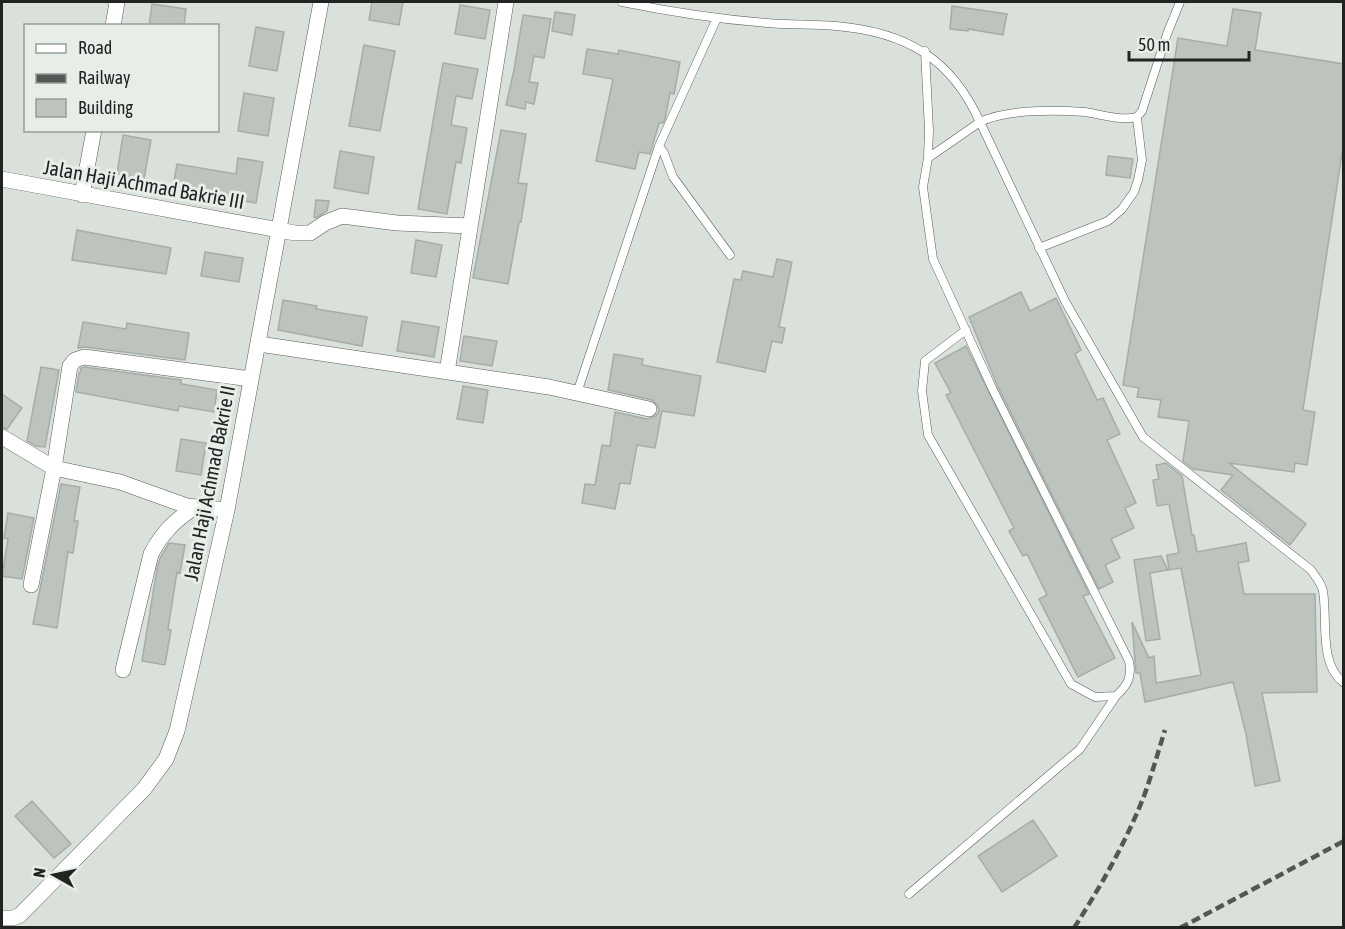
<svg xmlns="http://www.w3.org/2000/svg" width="1345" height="929" viewBox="0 0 1345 929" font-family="'Asap Condensed',sans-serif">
<rect width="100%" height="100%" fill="#dae1db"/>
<!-- building -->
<path fill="#bdc3bd" stroke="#a6aca7" stroke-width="1.5" d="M372 2H403L399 25 369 20Z
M152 4 186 9 184 26H149Z
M460 5 490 10 485 39 455 34Z
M952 6 1007 14 1003 35 968 29V31L950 29Z
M1233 9 1261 13 1255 50 1344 64V140L1303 410 1315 412 1307 465 1295 463 1294 472 1229 463 1306 524 1290 545 1221 490 1233 475 1193 469 1183 461 1189 421 1158 417 1161 400 1137 397 1139 388 1123 385 1178 38 1227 46Z
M555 12 575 15 572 35 552 31Z
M523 15 551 19 544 58 534 56 529 82 538 83 534 104 526 102 525 109 506 105 514 70Z
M256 27 284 32 277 71 249 66Z
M364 45 395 51 380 131 349 126Z
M587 49 618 54 619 50 680 62 674 94 670 93 665 119 663 123H659L650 154 639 152 635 169 596 161 613 79 583 74Z
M443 63 478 69 472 99 456 96 451 125 467 128 461 163 456 162 447 214 418 209Z
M244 93 274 98 268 136 238 131Z
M501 130 526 134 518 183 527 184 521 222H519L508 284 473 278Z
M123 135 151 140 144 179 117 174Z
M340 151 374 157 368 194 334 188Z
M1108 156 1133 159 1130 178 1106 175Z
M238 158 263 162 256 203 231 199 232 197 173 187 177 164 236 174Z
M316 200 329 201 327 211 316 218 314 217Z
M77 230 171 248 166 274 72 260Z
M416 240 442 245 436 277 411 273Z
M205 252 243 258 239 282 201 276Z
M777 259 792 262 779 327 785 328 782 343 772 341 765 372 717 362 734 279 741 280 743 271 773 277Z
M1021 292 1030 311 1056 298 1081 350 1075 354 1097 400 1103 398 1120 434 1107 440 1136 503 1125 508 1134 528 1111 539 1120 558 1105 565 1113 582 1099 589 998 387 969 317Z
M283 300 317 306 316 309 367 317 362 346 278 330Z
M402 321 439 327 434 357 397 351Z
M83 322 126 329 127 323 189 333 185 360 85 347 78 348Z
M464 336 497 341 492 366 460 361Z
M966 346 1089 594 1083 596 1115 658 1078 677 1039 599 1047 595 1027 554 1023 556 1009 531 1014 528 946 395 951 393 935 363Z
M614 354 643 359 642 365 701 376 694 416 662 411 655 448 637 445 630 484 620 483 615 509 582 503 585 484 595 485 602 445 610 446 615 412 647 419 656 416 659 411 658 406 652 400 608 390Z
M41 367 59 370 45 447 36 446 27 441Z
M85 367 181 380V384H182L217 390 214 412 179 406 178 411 76 392 79 373H80L81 368Z
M463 386 488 390 483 423 457 419Z
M2 394 22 408 7 429 2 427Z
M181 439 206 443 201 475 176 471Z
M1166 463 1182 476 1192 535H1194L1197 552 1246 543 1249 561 1238 563 1244 594H1315L1317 692 1262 693 1280 781 1255 786 1246 734 1233 682 1145 702 1140 673H1136L1132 622 1149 658 1154 656 1156 683 1201 675 1181 568 1169 570 1167 555 1179 553 1169 504 1157 506 1153 480 1159 479 1156 465Z
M61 484 80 487 74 521H78L73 553 68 552 57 628 33 624Z
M8 513 34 518 22 579 2 576 8 539 4 538Z
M169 543 185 545 180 573 177 572 168 629 171 630 165 665 142 661 157 569 160 558Z
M1161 556 1168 570 1150 573 1160 639 1146 641 1134 560Z
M32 801 71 844 54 858 15 816Z
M1033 820 1057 856 1002 892 978 856Z"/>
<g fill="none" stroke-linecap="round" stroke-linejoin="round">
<!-- lane casing -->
<g stroke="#575c57" stroke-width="9">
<path id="lane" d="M622 2C671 12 718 19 767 23 790 25 813 24 836 26 906 32 951 58 980 122 1008 109 1054 110 1085 112 1100 114 1116 120 1131 118 1137 118 1139 115 1142 111L1167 34 1180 2
M717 18 659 146 664 153 673 177 730 255
M925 51 929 130 928 158 923 187 933 259 993 390 1129 661C1132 677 1128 685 1116 696L1095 697 1071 684 928 435 922 391 925 361 966 330
M928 158 980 122 1065 301 1143 437 1311 570C1315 576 1322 584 1323 591 1328 619 1318 664 1344 683
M1039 248 1108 221 1122 209 1134 192 1138 180 1142 160 1137 118
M577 393 659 146
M909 894 1080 749 1116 696"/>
</g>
<!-- street casing -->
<g stroke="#575c57" stroke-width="16">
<path id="street" d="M113 26 117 2
M2 179 295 233H310L325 223 342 216 397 223 470 226
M82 195 94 130
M259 344 549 387 649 409
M447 372 506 2
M2 437 54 468 120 482 187 506 227 510
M31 585 54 468 70 366 75 360 84 357 251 379
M123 670 151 554C162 533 175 520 195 507
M2 918H13L20 915 144 789 166 759 177 731 227 510 321 2"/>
</g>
<!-- lane -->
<use href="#lane" stroke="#fff" stroke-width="8"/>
<!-- street -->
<use href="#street" stroke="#fff" stroke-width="15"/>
<!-- rail -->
<path stroke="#545754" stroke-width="4.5" stroke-dasharray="9 4.5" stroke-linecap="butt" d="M1074 928C1101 886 1126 842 1144 796 1152 774 1158 752 1165 730
M1180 928 1344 841"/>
</g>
<g text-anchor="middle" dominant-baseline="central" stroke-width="6" stroke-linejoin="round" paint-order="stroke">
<!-- street labels -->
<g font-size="20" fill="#222422" stroke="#e7eee8">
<text transform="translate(144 184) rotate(10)">Jalan Haji Achmad Bakrie III</text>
<text transform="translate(209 483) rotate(-79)">Jalan Haji Achmad Bakrie II</text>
</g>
</g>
<!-- border -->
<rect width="1345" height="929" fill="none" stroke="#222422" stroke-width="6"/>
<!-- legend -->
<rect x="24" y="24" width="195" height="108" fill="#e7eee8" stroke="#989d99" stroke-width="1.5"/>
<rect x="36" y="44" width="30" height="9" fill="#ffffff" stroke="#989d99" stroke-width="1.5"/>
<text x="78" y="54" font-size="18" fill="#222422">Road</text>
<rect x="36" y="74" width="30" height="9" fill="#545754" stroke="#989d99" stroke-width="1.5"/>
<text x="78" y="84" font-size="18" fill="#222422">Railway</text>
<rect x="36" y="99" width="30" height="18" fill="#bdc3bd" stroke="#989d99" stroke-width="1.5"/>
<text x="78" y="114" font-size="18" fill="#222422">Building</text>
<!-- north arrow -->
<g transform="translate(54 875) rotate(279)" stroke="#e7eee8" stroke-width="4.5" paint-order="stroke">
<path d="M0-4.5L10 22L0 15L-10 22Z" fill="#222422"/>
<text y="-9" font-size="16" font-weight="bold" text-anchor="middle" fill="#222422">N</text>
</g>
<!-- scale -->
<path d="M1129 51v9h120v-9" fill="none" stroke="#222422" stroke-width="3"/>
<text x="1138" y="51" font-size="18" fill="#222422" stroke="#e7eee8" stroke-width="4.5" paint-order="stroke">50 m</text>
</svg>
